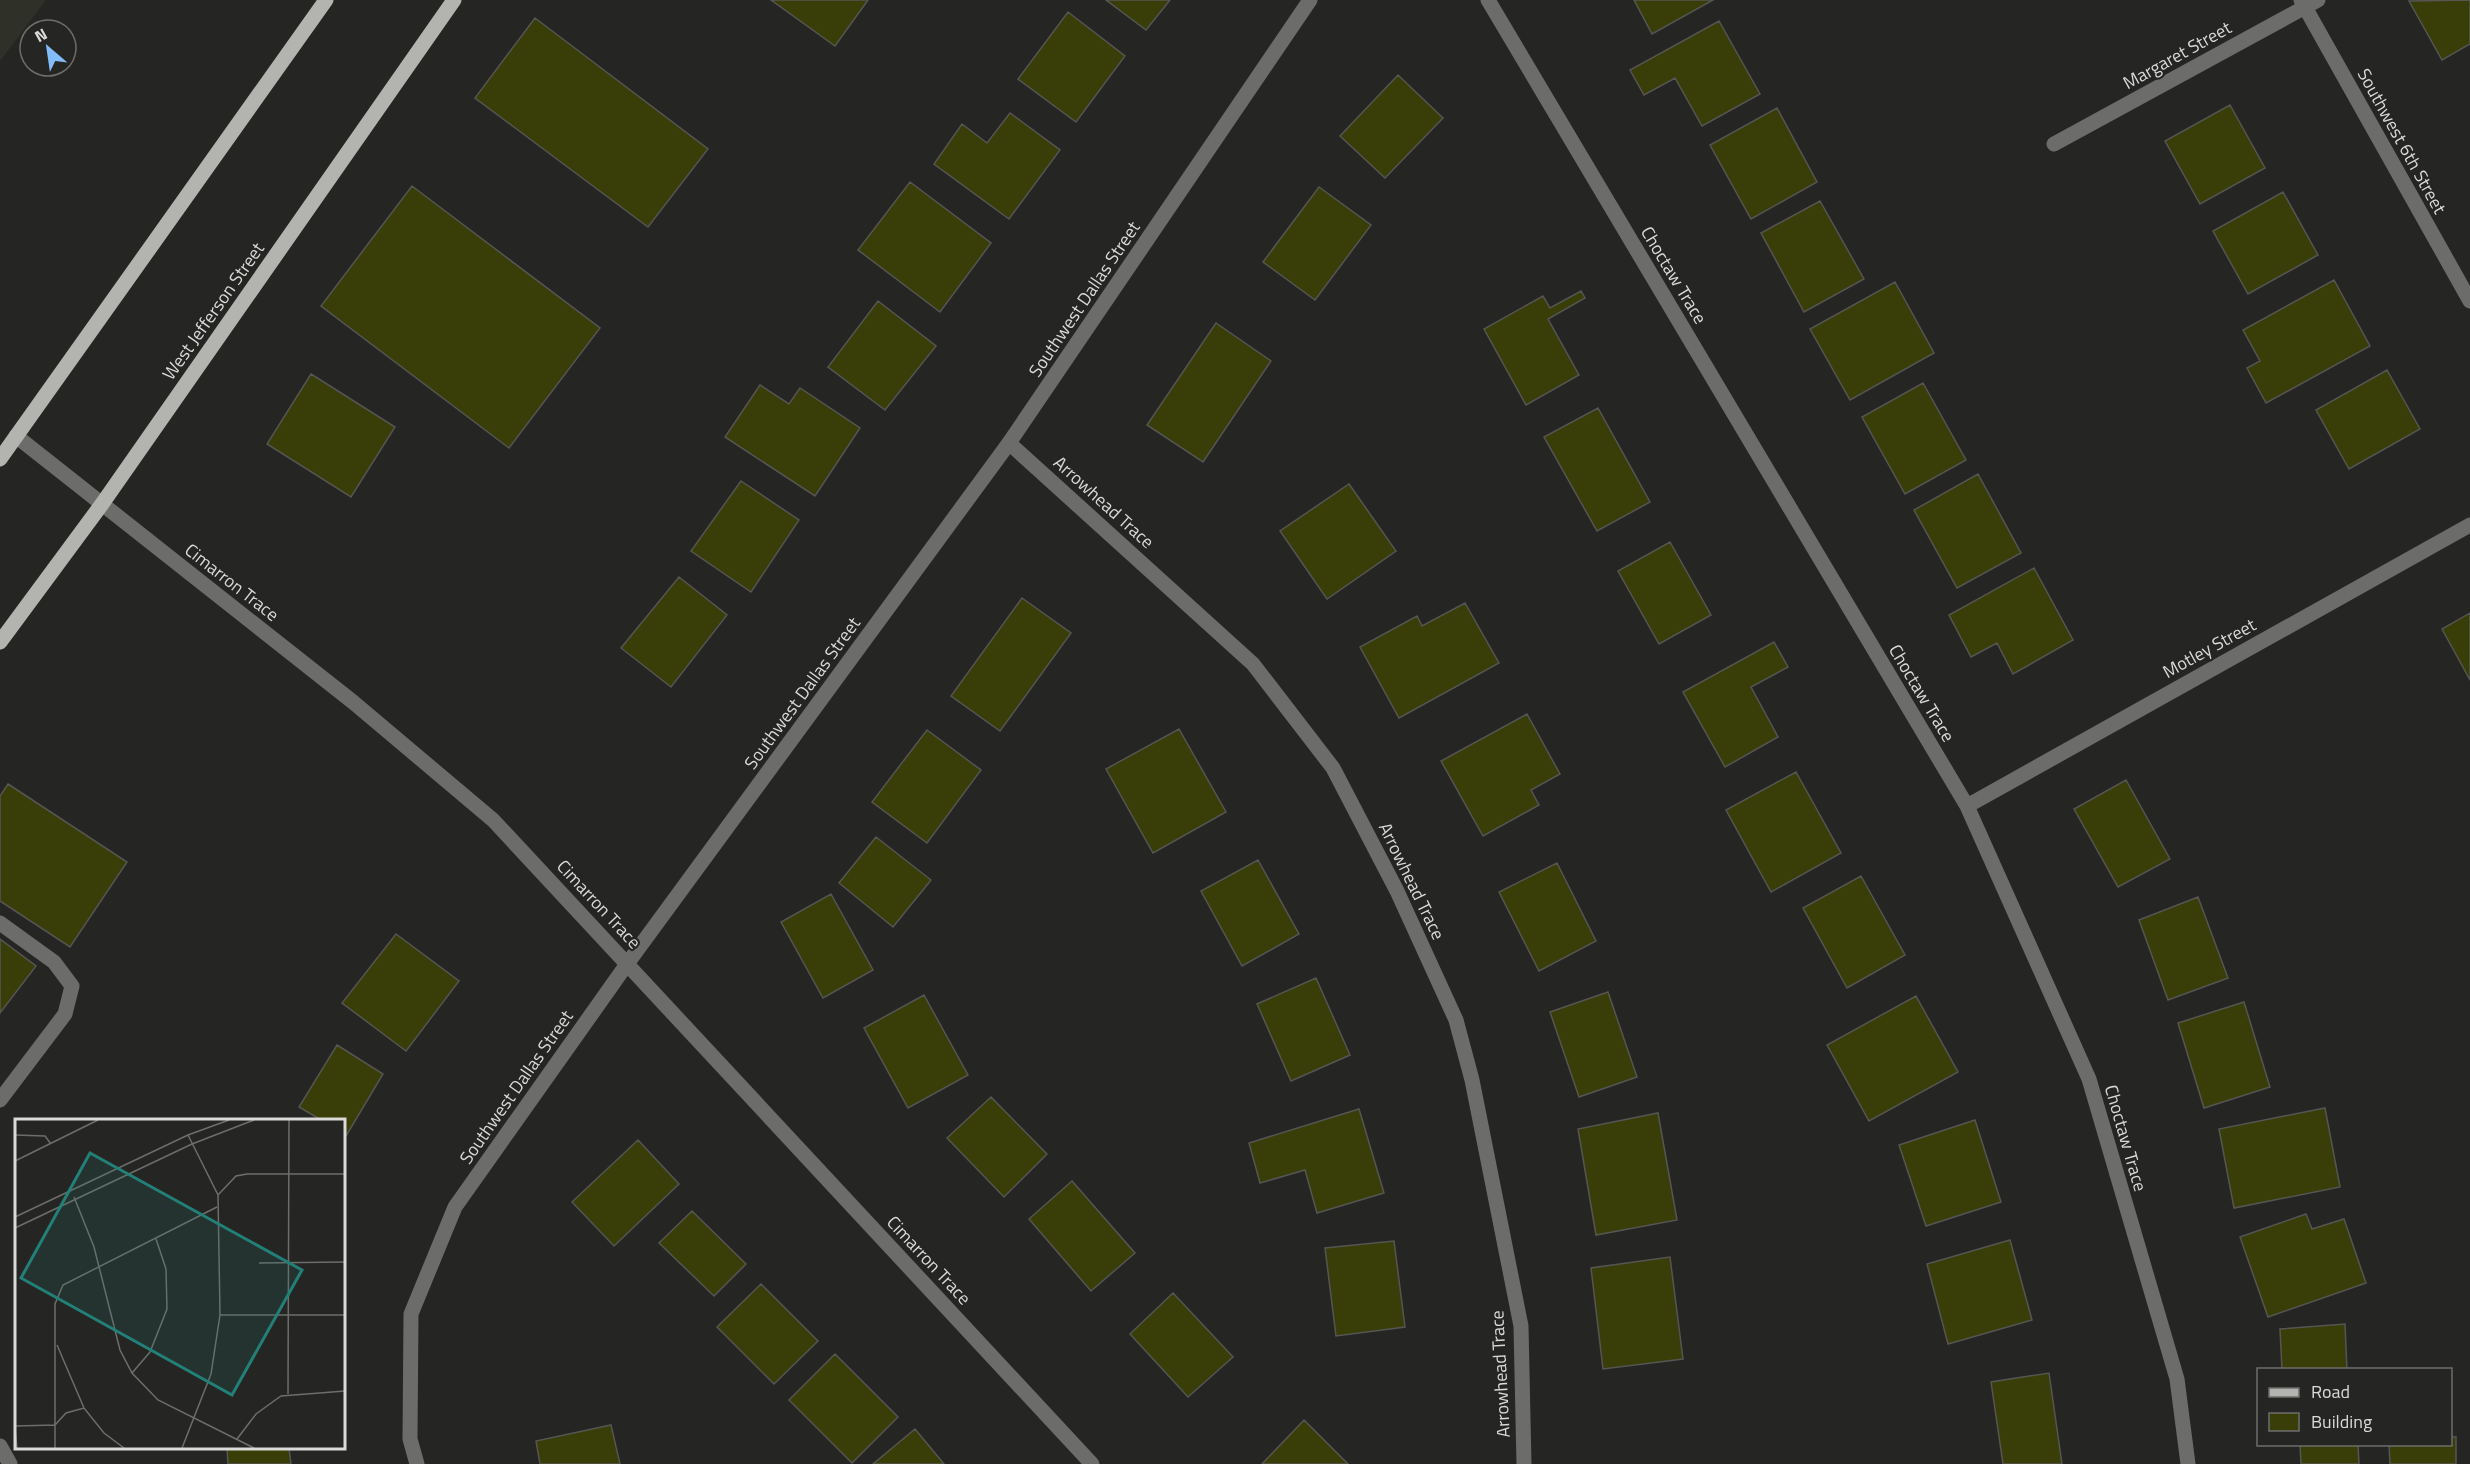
<svg xmlns="http://www.w3.org/2000/svg" width="2470" height="1464" viewBox="0 0 2470 1464" font-family="'Titillium Web',sans-serif">
<rect width="100%" height="100%" fill="#252623"/>
<!-- built -->
<path fill="#2f3028" d="M0 0H46L0 61Z"/>
<!-- building -->
<path fill="#393d08" stroke="#555653" stroke-width="1.5" d="M771 0H868L835 46Z
M1106 0H1170L1146 30Z
M1634 0H1713L1652 34Z
M2470 0V44L2442 60 2409 1Z
M1068 12 1125 56 1076 122 1018 79Z
M535 18 708 149 648 227 475 98Z
M1719 21 1760 94 1702 126 1675 78 1644 95 1630 70Z
M1398 75 1443 118 1385 178 1340 136Z
M2230 105 2265 168 2200 204 2165 141Z
M1777 108 1817 182 1751 219 1710 145Z
M1010 113 1060 150 1009 219 934 164 962 124 987 143Z
M910 182 991 243 940 312 858 250Z
M412 186 600 328 509 448 321 306Z
M1319 187 1371 225 1315 300 1263 262Z
M2283 192 2318 255 2248 294 2213 231Z
M1820 201 1864 279 1804 312 1761 233Z
M2334 280 2370 346 2266 403 2247 368 2260 361 2243 330Z
M1895 282 1934 353 1850 400 1810 329Z
M1581 291 1585 298 1548 319 1579 375 1526 405 1484 329 1543 296 1550 308Z
M878 301 936 346 885 410 828 367Z
M1216 323 1271 361 1203 462 1147 425Z
M2387 370 2420 429 2349 469 2316 410Z
M311 374 395 427 351 497 267 444Z
M1923 383 1966 460 1905 494 1862 417Z
M760 385 789 404 800 388 860 428 815 496 725 437Z
M1598 408 1650 502 1597 531 1544 437Z
M1978 474 2021 553 1957 588 1914 510Z
M741 481 799 520 751 592 691 551Z
M1349 484 1396 551 1327 599 1280 531Z
M1670 542 1711 615 1659 644 1618 571Z
M2034 568 2073 640 2013 674 1997 643 1971 657 1949 615Z
M679 577 727 615 671 687 621 648Z
M1022 598 1071 633 1000 731 951 696Z
M1465 603 1499 663 1399 718 1360 647 1417 616 1422 626Z
M2470 613V680L2442 629Z
M1774 642 1788 667 1751 687 1778 737 1725 767 1683 692Z
M1527 714 1560 774 1531 790 1539 805 1483 836 1441 761Z
M1179 729 1226 812 1153 853 1106 769Z
M927 730 981 770 927 843 872 802Z
M1796 772 1841 853 1771 892 1726 810Z
M2126 780 2170 859 2118 887 2074 809Z
M8 784 127 862 70 947 0 901V796Z
M876 837 931 880 893 927 839 883Z
M1258 860 1299 934 1242 966 1201 891Z
M1557 863 1596 941 1539 971 1499 892Z
M1861 876 1905 955 1847 988 1803 908Z
M831 894 873 970 823 998 781 922Z
M2198 897 2228 978 2168 1000 2139 920Z
M396 934 459 981 406 1051 342 1003Z
M0 939 36 966 0 1013Z
M1316 978 1350 1055 1291 1081 1257 1004Z
M1608 992 1637 1077 1579 1097 1550 1012Z
M924 995 968 1075 908 1108 864 1028Z
M1916 996 1958 1072 1869 1121 1827 1045Z
M2244 1002 2270 1087 2204 1108 2178 1023Z
M337 1045 383 1074 346 1136 344 1135V1120H321L299 1107Z
M991 1097 1047 1154 1004 1197 947 1138Z
M2325 1108 2340 1187 2234 1208 2219 1129Z
M1359 1109 1384 1193 1317 1213 1305 1170 1260 1183 1249 1143Z
M1658 1113 1677 1220 1596 1235 1578 1129Z
M1975 1120 2001 1202 1926 1226 1899 1145Z
M638 1140 679 1184 614 1246 572 1202Z
M1072 1181 1135 1253 1091 1291 1029 1219Z
M692 1211 746 1264 714 1296 659 1243Z
M2306 1214 2312 1229 2344 1219 2366 1283 2268 1317 2240 1237Z
M2010 1240 2032 1320 1948 1344 1927 1264Z
M1394 1241 1405 1327 1336 1336 1325 1248Z
M1670 1257 1683 1359 1603 1369 1591 1268Z
M761 1284 818 1341 774 1384 717 1327Z
M1173 1293 1233 1357 1188 1397 1130 1334Z
M2345 1324 2347 1370H2282L2280 1329Z
M835 1354 898 1417 852 1463 789 1400Z
M2049 1373 2062 1464H2003L1991 1382Z
M1304 1420 1348 1464H1262Z
M611 1425 620 1464H540L536 1441Z
M915 1429 944 1464H873Z
M2450 1437H2456V1464H2390L2389 1444H2450Z
M2300 1444H2358L2359 1464H2301Z
M227 1448H289L291 1464H228Z"/>
<g fill="none" stroke-linecap="round" stroke-linejoin="round">
<!-- minor -->
<path stroke="#6c6c6b" stroke-width="15" d="M1488 0 1967 806 2089 1079 2177 1379 2188 1464
M2301 0 2470 301
M2054 144 2318 0
M16 436 353 702 493 820 1092 1464
M1009 443 1253 664 1333 768 1397 891 1456 1020 1472 1080 1521 1326 1524 1464
M1967 806 2470 525
M0 923 54 962 72 986 65 1014 0 1100
M0 1446 10 1464
M417 1464 410 1439 411 1314 455 1207 627 964 1009 443 1310 0"/>
<!-- major -->
<path stroke="#b3b3b0" stroke-width="15" d="M0 459 326 0
M0 642 102 504 454 0"/>
</g>
<g text-anchor="middle" dominant-baseline="central" stroke-width="4.5" stroke-linejoin="round" paint-order="stroke">
<!-- street labels -->
<g font-size="18" fill="#dadad9" stroke="#252623">
<text transform="translate(2177 55) rotate(-29)">Margaret Street</text>
<text transform="translate(2402 141) rotate(61)">Southwest 6th Street</text>
<text transform="translate(1674 275) rotate(59)">Choctaw Trace</text>
<text transform="translate(1084 299) rotate(-56)">Southwest Dallas Street</text>
<text transform="translate(213 311) rotate(-55)">West Jefferson Street</text>
<text transform="translate(1104 502) rotate(42)">Arrowhead Trace</text>
<text transform="translate(232 582) rotate(38)">Cimarron Trace</text>
<text transform="translate(2209 648) rotate(-29)">Motley Street</text>
<text transform="translate(802 693) rotate(-54)">Southwest Dallas Street</text>
<text transform="translate(1922 693) rotate(59)">Choctaw Trace</text>
<text transform="translate(1412 881) rotate(64)">Arrowhead Trace</text>
<text transform="translate(599 904) rotate(47)">Cimarron Trace</text>
<text transform="translate(516 1087) rotate(-55)">Southwest Dallas Street</text>
<text transform="translate(2126 1138) rotate(74)">Choctaw Trace</text>
<text transform="translate(929 1260) rotate(47)">Cimarron Trace</text>
<text transform="translate(1500 1374) rotate(-93)">Arrowhead Trace</text>
</g>
</g>
<!-- overview -->
<g transform="translate(15 1119)">
<rect width="330" height="330" fill="#252623"/>
<path fill="none" stroke="#6d6e6c" stroke-width="1.5" d="M0 16 30 17 36 25M0 42 83 1M203 76 221 57 232 55H330M59 78 79 128 105 231 117 254 143 281 239 329M0 98 173 16 214 1M0 109 177 25 239 1M244 144 330 143M205 196H330M42 226 69 289M117 254 135 233 152 190 151 150 141 120M273 275 274 1M0 307 40 306 51 294 69 289 89 314 109 329M0 309 2 329M222 320 241 295 266 277 330 272M40 329V185L48 166 202 88M167 329 196 255 205 196 203 76 173 16"/>
<path fill="#238079" fill-opacity="0.15" stroke="#238079" stroke-width="3" d="M75 34 287 151 217 276 6 159Z"/>
<rect width="330" height="330" fill="none" stroke="#dadad9" stroke-width="3"/>
</g>
<!-- legend -->
<rect x="2257" y="1368" width="195" height="78" fill="#252623" stroke="#6d6e6c" stroke-width="1.5"/>
<rect x="2269" y="1388" width="30" height="9" fill="#b3b3b0" stroke="#6d6e6c" stroke-width="1.5"/>
<text x="2311" y="1398" font-size="18" fill="#dadad9">Road</text>
<rect x="2269" y="1413" width="30" height="18" fill="#393d08" stroke="#6d6e6c" stroke-width="1.5"/>
<text x="2311" y="1428" font-size="18" fill="#dadad9">Building</text>
<!-- north arrow -->
<g transform="translate(48 48) rotate(331)"><circle r="28" fill="#252623" stroke="#6d6e6c" stroke-width="1.5"/>
<path d="M0-4.5L10 22L0 15L-10 22Z" fill="#83bcfb"/>
<text y="-9" font-size="16" font-weight="bold" text-anchor="middle" fill="#dadad9">N</text>
</g>
</svg>
